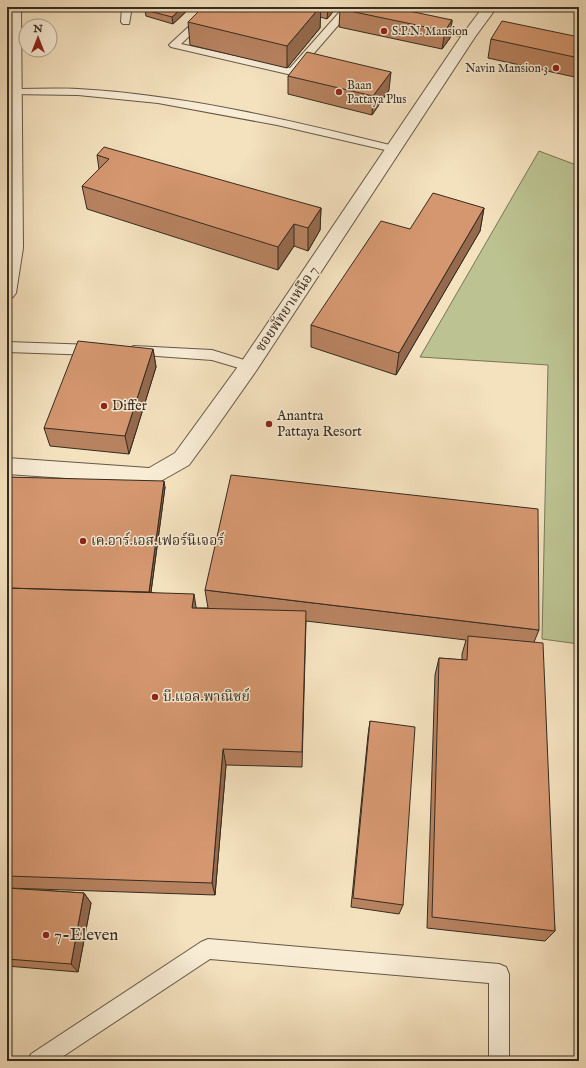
<svg xmlns="http://www.w3.org/2000/svg" width="586" height="1068" viewBox="0 0 586 1068" font-family="'IM FELL English','Noto Serif Thai',serif">
<rect width="100%" height="100%" fill="#f4e1be"/>
<filter id="stains"><feTurbulence type="fractalNoise" baseFrequency=".005" numOctaves="4"/><feColorMatrix values="0 0 0 0 .2 0 0 0 0 .09 0 0 0 0 .02 0 0 0 .5 -.17"/></filter>
<radialGradient id="worn" r=".72"><stop offset=".6" stop-color="#630" stop-opacity="0"/><stop offset="1" stop-color="#630" stop-opacity=".3"/></radialGradient>
<!-- green -->
<path fill="#bcc291" stroke="#787658" d="M539 151 579 166V644L542 639 548 365 420 357Z"/>
<g fill="none" stroke-linecap="round" stroke-linejoin="round">
<!-- service casing -->
<g stroke="#655848" stroke-width="2">
<path id="service" d="M122 7H132L129 24H123L121 22Z
M210 7H220L181 44 290 68 344 7H354L296 74 292 75 171 47 169 45 171 43Z
M431 24 472 33 474 35 469 38 428 29 426 27 428 25Z
M14 89C35 89 57 88 78 89 186 95 293 121 398 147L399 149 394 152 277 125 158 103 78 95 10 94 9 92Z
M7 342 94 345 99 347 100 350 99 353 94 355 7 352Z
M134 346 212 350 254 363 256 366 254 369 249 371 212 360 129 354 128 351 129 348Z
M208 939 499 964 506 967 509 974V1061H489V983L210 959 56 1061H28L31 1054 201 942Z"/>
</g>
<!-- minor casing -->
<g stroke="#655848" stroke-width="2">
<path id="minor" d="M483 7H497L475 37 256 371 211 435 189 465 159 482 152 484 7 474V458L149 468 175 453 242 361 462 35Z"/>
</g>
<!-- tertiary casing -->
<g stroke="#655848" stroke-width="2">
<path id="tertiary" d="M7 7H21L23 248 16 293 13 297 7 299Z"/>
</g>
<!-- service -->
<use href="#service" fill="#f8ecd5" fill-rule="evenodd"/>
<!-- minor -->
<use href="#minor" fill="#f8ecd5" fill-rule="evenodd"/>
<!-- tertiary -->
<use href="#tertiary" fill="#f8ecd5" fill-rule="evenodd"/>
</g>
<!-- wall -->
<path fill="#b78260" stroke="#352b20" d="M191 7 173 24 146 16 145 10Z
M203 7H337L327 19 320 17V28L287 68 190 45 188 22Z
M340 9 452 20 450 38 442 49 339 27Z
M579 37V78L488 58 491 39Z
M288 76 389 90 372 115 288 94Z
M97 155 321 208 320 230 308 251 294 246 278 270 87 209 82 186 99 169Z
M484 208 480 231 396 375 311 347V325L410 229Z
M153 349 156 367 129 454 50 446 44 428Z
M7 477 165 487 151 592 196 608H208L205 590 539 630 534 642 555 931 545 941 427 928 435 675 439 658 462 660V654L466 640 306 621 302 767 226 765 215 895 7 888Z
M370 721 403 905 399 914 351 907 368 735Z
M7 888 84 893 91 903 78 972 7 966Z"/>
<!-- shaded-wall -->
<path fill="#956a4e" stroke="#352b20" d="M183 7H191L173 24 172 17Z
M320 7H321L320 28 287 68V46Z
M328 7H337L327 19Z
M452 20 450 38 442 49 445 31Z
M391 72 389 90 372 115 373 96Z
M321 208 320 230 308 251V228Z
M484 208 480 231 396 375 399 353Z
M294 224V246L278 270V247Z
M153 349 156 367 129 454 125 436Z
M164 481 165 487 150 599 149 593Z
M194 594 197 613 192 608Z
M223 749 226 765 215 895 212 883Z
M84 893 91 903 78 972 71 964Z"/>
<!-- building -->
<path fill="#d59770" stroke="#352b20" d="M148 7H183L172 17 145 10Z
M203 7H320L287 46 188 22Z
M342 7H390L452 20 445 31 340 9Z
M502 21 579 37V58L491 39Z
M307 52 391 72 373 96 288 76Z
M104 147 321 208 308 228 294 224 278 247 82 186 109 159 97 155Z
M433 193 484 208 399 353 311 325 381 221 410 229Z
M78 341 153 349 125 436 44 428Z
M231 475 538 509 539 630 205 590Z
M7 477 164 481 149 592 7 588Z
M7 588 194 594 192 608 306 611 302 752 223 749 212 883 7 876Z
M468 636 543 643 555 931 432 917 439 658 467 660Z
M370 721 415 727 403 905 353 898Z
M7 888 84 893 71 964 7 959Z"/>
<!-- markers -->
<g fill="#8f2418" stroke="#f8ecd5" stroke-width="1.5">
<circle cx="384" cy="31" r="4"/>
<circle cx="556" cy="68" r="4"/>
<circle cx="339" cy="92" r="4"/>
<circle cx="104" cy="406" r="4"/>
<circle cx="269" cy="424" r="4"/>
<circle cx="83" cy="541" r="4"/>
<circle cx="155" cy="697" r="4"/>
<circle cx="46" cy="935" r="4"/>
</g>
<g text-anchor="middle" dominant-baseline="central" stroke-width="3" stroke-linejoin="round" paint-order="stroke">
<!-- far-poi labels -->
<g font-size="12" fill="#352b20" stroke="#f8ecd5" text-anchor="start">
<text x="392" y="31">S.P.N. Mansion</text>
<text x="548" y="68" text-anchor="end">Navin Mansion 3</text>
<text x="347" y="85">Baan<tspan x="347" dy="14">Pattaya Plus</tspan></text>
</g>
<!-- street labels -->
<g font-size="14" fill="#352b20" stroke="#f8ecd5">
<text transform="translate(287 309) rotate(-56)">ซอยพัทยาเหนือ 7</text>
</g>
<!-- poi labels -->
<g font-size="14" fill="#352b20" stroke="#f8ecd5" text-anchor="start">
<text x="112" y="406">Differ</text>
<text x="277" y="416">Anantra<tspan x="277" dy="16">Pattaya Resort</tspan></text>
<text x="91" y="541">เค.อาร์.เอส.เฟอร์นิเจอร์</text>
<text x="163" y="697">บี.แอล.พาณิชย์</text>
</g>
<!-- near-poi labels -->
<g font-size="17" fill="#352b20" stroke="#f8ecd5" text-anchor="start">
<text x="54" y="935">7-Eleven</text>
</g>
</g>
<!-- margin -->
<rect width="586" height="1068" fill="none" stroke="#f4e1be" stroke-width="24"/>
<rect x="8" y="8" width="570" height="1052" fill="none" stroke="#352b20" stroke-width="2"/>
<rect x="12" y="12" width="562" height="1044" fill="none" stroke="#352b20"/>
<!-- north arrow -->
<g transform="translate(38 38)"><circle r="19" fill="#f8ecd5" stroke="#aa9f8d"/>
<path d="M0-3L7 15L0 10L-7 15Z" fill="#8f2418"/>
<text y="-6" font-size="11" font-weight="bold" text-anchor="middle" fill="#352b20">N</text>
</g>
<rect width="100%" height="100%" filter="url(#stains)"/>
<rect width="100%" height="100%" fill="url(#worn)"/>
</svg>
